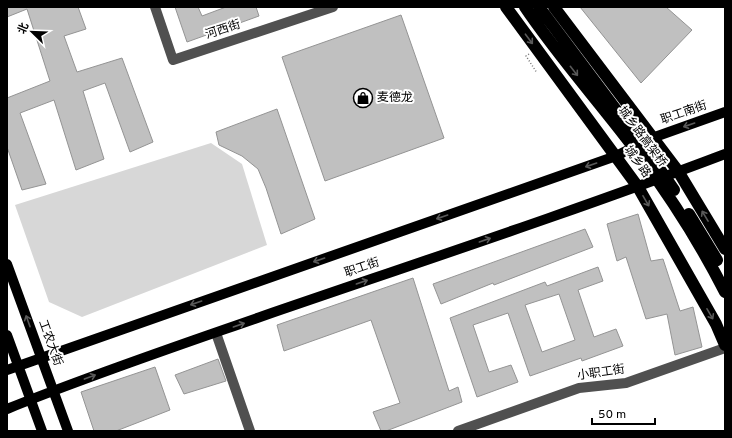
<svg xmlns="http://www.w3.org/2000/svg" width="732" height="438" viewBox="0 0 732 438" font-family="Overpass,'Noto Sans SC',sans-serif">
<rect width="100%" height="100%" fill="#fff"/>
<!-- green -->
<path fill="#d7d7d7" d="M211 143 242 164 267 245 82 317 49 302 15 205Z"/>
<!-- building -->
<path fill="#c0c0c0" stroke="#949494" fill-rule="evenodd" d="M7 7H78L86 29 64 36 77 72 122 58 153 142 130 152 105 83 83 91 104 159 76 170 54 100 20 113 46 184 22 190 7 147V98L50 81 27 9 7 17Z
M175 7H198L202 16 226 7H256L259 16 187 42Z
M580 7H666L692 30 641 83Z
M401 15 444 138 325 181 282 57Z
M277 109 315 219 281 234 266 188 258 169 242 156 219 145 216 132Z
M638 214 651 261 663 259 680 311 693 307 702 347 675 355 667 314 646 319 626 257 617 261 607 224Z
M585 229 593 247 494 285 493 283 441 304 433 284Z
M598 267 603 281 578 290 594 337 616 329 623 346 582 361 581 358 530 376 508 313 473 325 489 372 511 365 518 382 477 397 450 318 545 282 547 286ZM559 294 575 340 542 352 525 305Z
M413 278 449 391 458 387 462 402 386 431H381L373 412 400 403 371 320 284 351 277 325Z
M218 359 226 381 184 394 175 375Z
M155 367 170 410 116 431H94L81 392Z"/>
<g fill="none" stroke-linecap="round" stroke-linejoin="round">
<!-- path -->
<path stroke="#727272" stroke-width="1.5" stroke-dasharray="1 2" stroke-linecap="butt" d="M529 54 526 56 537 73"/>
<!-- minor -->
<path stroke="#505050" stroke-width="10" d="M155 7 173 60 333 7
M216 333 250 431
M458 431 579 388 626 383 725 348"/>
<!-- major -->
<path stroke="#000" stroke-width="10" d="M7 264 68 431
M7 335 42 431
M7 370 616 156 652 138 725 112
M7 409C91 375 177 346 263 316 417 263 572 212 725 154"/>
<!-- highway -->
<path stroke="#000" stroke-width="12" d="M506 7 638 187 716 324 725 345
M525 7C560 59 603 106 640 156 672 199 701 245 725 292
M539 7 647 151 674 190
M554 7 678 171 725 249
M689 214 717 260"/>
</g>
<!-- one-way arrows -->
<defs><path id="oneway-shaft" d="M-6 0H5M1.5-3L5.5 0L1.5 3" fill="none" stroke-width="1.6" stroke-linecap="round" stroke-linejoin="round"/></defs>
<g stroke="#595959">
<use href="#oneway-shaft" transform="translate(529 39) rotate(53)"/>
<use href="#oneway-shaft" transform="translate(574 71) rotate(52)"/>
<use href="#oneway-shaft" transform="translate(689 125) rotate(161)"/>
<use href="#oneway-shaft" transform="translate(591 165) rotate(161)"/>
<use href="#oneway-shaft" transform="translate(646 201) rotate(60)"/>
<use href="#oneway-shaft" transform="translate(705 216) rotate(-121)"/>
<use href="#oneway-shaft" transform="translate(442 217) rotate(161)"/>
<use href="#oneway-shaft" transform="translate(485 240) rotate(-19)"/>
<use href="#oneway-shaft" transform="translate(319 260) rotate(161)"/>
<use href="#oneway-shaft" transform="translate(362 282) rotate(-19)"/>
<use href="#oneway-shaft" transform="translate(196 303) rotate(161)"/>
<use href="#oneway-shaft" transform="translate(710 314) rotate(60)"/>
<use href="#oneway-shaft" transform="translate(28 321) rotate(-110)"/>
<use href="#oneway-shaft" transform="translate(239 325) rotate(-19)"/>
<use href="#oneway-shaft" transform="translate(90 377) rotate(-20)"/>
</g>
<!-- icons -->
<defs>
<g id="shop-ring" transform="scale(1)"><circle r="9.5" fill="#fff" stroke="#000" stroke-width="1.5"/><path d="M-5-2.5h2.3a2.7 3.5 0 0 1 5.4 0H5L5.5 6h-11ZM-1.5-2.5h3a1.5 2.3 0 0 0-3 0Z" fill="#000"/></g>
</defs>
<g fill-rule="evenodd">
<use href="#shop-ring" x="363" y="98"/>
</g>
<g text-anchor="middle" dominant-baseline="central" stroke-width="4" stroke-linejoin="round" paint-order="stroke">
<!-- street labels -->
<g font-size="12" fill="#000" stroke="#fff">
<text transform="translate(223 30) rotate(-18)">河西街</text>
<text transform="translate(684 113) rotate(-19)">职工南街</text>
<text transform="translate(642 137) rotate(53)">城乡路高架桥</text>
<text transform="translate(637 162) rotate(54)">城乡路</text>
<text transform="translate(362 268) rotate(-19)">职工街</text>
<text transform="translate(50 343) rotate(70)">工农大街</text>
<text transform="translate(601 373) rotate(-8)">小职工街</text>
</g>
<!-- poi labels -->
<g font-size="12" fill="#000" stroke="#fff" text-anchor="start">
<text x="377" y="98">麦德龙</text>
</g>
</g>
<!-- border -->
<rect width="732" height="438" fill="none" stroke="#000000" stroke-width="16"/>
<!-- north arrow -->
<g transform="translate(32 32) rotate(293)" stroke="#ffffff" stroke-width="3" paint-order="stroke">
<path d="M0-3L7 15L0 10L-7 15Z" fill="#000000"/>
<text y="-6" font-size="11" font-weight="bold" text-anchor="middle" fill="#000000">北</text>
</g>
<!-- scale -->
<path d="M592 418v6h63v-6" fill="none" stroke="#000000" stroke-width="2"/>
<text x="598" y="418" font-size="12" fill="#000000" stroke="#ffffff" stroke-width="3" paint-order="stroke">50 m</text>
</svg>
